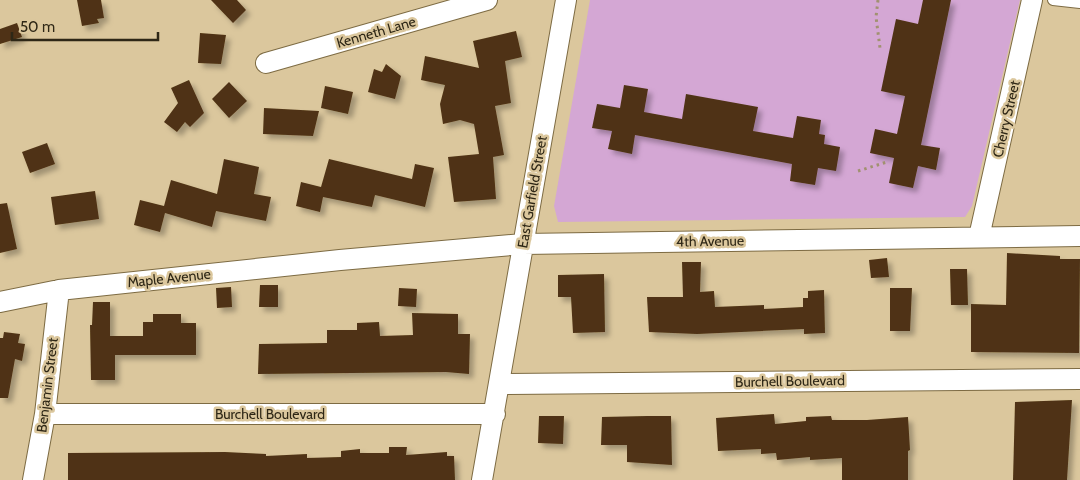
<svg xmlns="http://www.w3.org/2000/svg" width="1080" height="480" viewBox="0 0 1080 480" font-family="Cabin,sans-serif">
<defs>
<filter id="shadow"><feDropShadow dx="4.5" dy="4.5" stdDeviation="2.5" flood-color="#0004"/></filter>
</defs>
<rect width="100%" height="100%" fill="#dbc79d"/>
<!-- green -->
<path fill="#d4a7d4" d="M590 0H1020L972 206 965 217 558 222 554 206Z"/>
<!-- building -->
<path fill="#4f3314" filter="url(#shadow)" d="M77 0H101L104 18 97 19 99 23 82 26Z
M211 0H237L246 10 233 23Z
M923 0H951L921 145 940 148 936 170 918 166 913 188 889 183 894 158 870 153 875 129 897 134 905 96 881 91 896 19 918 24Z
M17 23 22 37 0 44V29Z
M516 31 522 57 505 61 511 103 495 106 504 155 493 157 496 199 454 202 448 157 479 154 474 124 460 120 443 124 440 104 445 85 421 80 425 56 479 68 473 41Z
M200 33 226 35 221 64 198 63Z
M386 64 401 76 395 99 368 92 374 69 382 72Z
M189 80 204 113 190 127 185 122 177 132 164 122 178 103 171 88Z
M229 82 247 101 229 118 212 99Z
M624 85 648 89 644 112 682 119 686 94 758 107 753 131 793 138 797 116 821 120 819 134 825 135 824 144 840 147 836 171 818 168 815 185 790 181 792 164 635 135 632 154 608 149 612 131 592 128 597 104 620 108Z
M325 86 353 92 348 114 321 108Z
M264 108 319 111 313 136 263 134Z
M47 143 55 164 30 173 22 152Z
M224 159 259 167 254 194 271 197 266 221 216 211 212 227 165 213 160 232 134 225 140 200 164 206 171 180 217 194Z
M329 159 412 179 415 164 434 168 425 207 375 195 372 207 323 197 320 212 296 206 301 182 321 187Z
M95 191 99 219 55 225 51 197Z
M7 203 17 249 0 253V204Z
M1007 253 1060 256V259H1080L1079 353 971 352V304L1006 305Z
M887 258 889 277 871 278 869 260Z
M682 262H701L700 292 714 291 715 307 764 305V309L803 307V298H808V291L824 290 825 333 804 334V329L697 334 649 332 647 297H683Z
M950 269H967L968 305H951Z
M604 274 605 332 573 333 571 297H558V275Z
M260 285H278V307H259Z
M231 287 232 307 217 308 216 288Z
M399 288 417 289 416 307 398 306Z
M890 288H912L910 331H890Z
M93 302H110V336H143V322H153V314H181V323H196V355H115V380H91L90 325H92Z
M412 313 458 314V334H470L469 374 446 372 258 374 259 344 327 343V330H357V323L379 322 380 336 413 335Z
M4 332 20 334 18 343 25 344 22 361 15 359 8 398H0V338H3Z
M1072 400 1067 480H1013L1015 402Z
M774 414 775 424 806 421V417L831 416 832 420H867L908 417 910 450 908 451V480H842V458L810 460V457L777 460 776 453 761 454V449L718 451 716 418Z
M539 416H564L563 444 538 443Z
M647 416H671L672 465 627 462V445H601L602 417Z
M389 447H407L406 455 447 452V456H454L455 480H68V453L225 452 266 454V456L307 454V458L341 457V451L360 449V453H389Z"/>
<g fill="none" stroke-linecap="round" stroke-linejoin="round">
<!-- lane casing -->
<g stroke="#7d6b43" stroke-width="12">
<path id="lane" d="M1053 0 1080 3"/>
</g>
<!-- street casing -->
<g stroke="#7d6b43" stroke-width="22">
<path id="street" d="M266 63 487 0
M979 237 1032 0
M0 302 59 290 340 260 523 244 1080 236
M501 384 1080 379
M45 414H495
M33 480 45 414 59 290
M482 480 566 0"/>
</g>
<!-- path -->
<path stroke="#a19170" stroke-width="3" stroke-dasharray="2.5 4" stroke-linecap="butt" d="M878 0 876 17 880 48
M858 171 887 162"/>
<!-- lane -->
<use href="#lane" stroke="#fff" stroke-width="10"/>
<!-- street -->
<use href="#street" stroke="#fff" stroke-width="20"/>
</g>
<g text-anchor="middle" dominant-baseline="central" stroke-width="5" stroke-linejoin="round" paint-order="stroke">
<!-- street labels -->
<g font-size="14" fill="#2e2716" stroke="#dbc79d">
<text transform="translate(376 32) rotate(-16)">Kenneth Lane</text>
<text transform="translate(1006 119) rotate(-77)">Cherry Street</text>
<text transform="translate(532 192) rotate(-80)">East Garfield Street</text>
<text transform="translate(710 241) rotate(-1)">4th Avenue</text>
<text transform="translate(169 278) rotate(-6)">Maple Avenue</text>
<text transform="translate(790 381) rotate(-1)">Burchell Boulevard</text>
<text transform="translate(47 385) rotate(-83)">Benjamin Street</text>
<text x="270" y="414">Burchell Boulevard</text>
</g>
</g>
<!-- scale -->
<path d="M12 32v8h146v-8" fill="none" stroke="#2e2716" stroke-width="2.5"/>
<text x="20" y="32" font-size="15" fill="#2e2716" stroke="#dbc79d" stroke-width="4" paint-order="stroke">50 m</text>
</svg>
